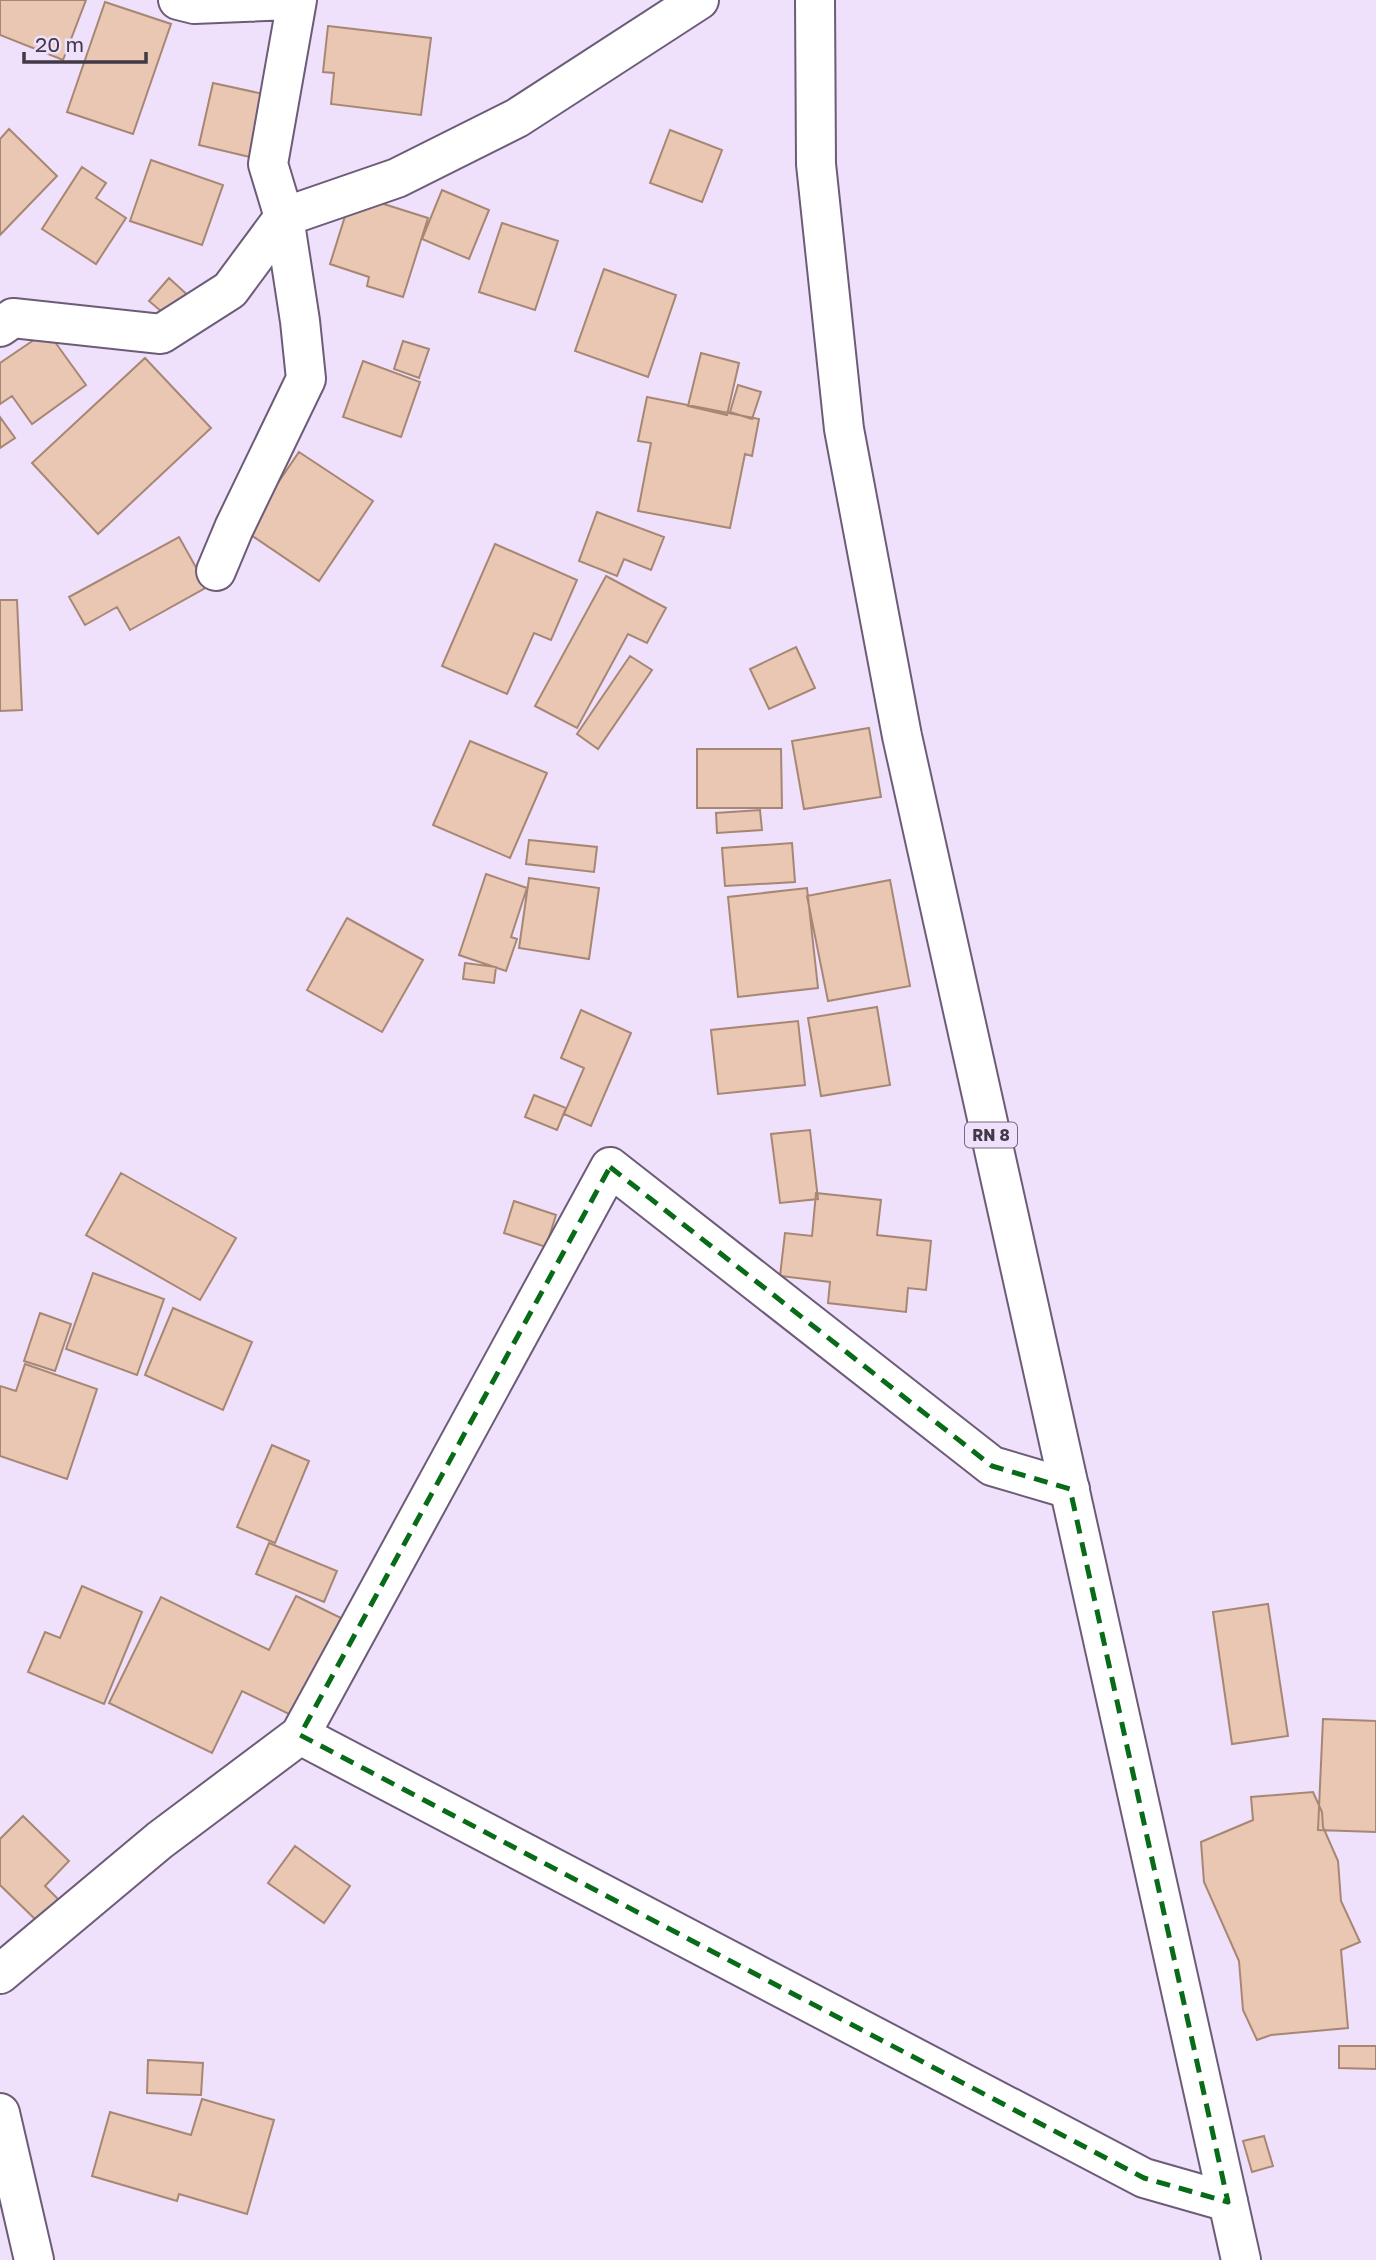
<svg xmlns="http://www.w3.org/2000/svg" width="1376" height="2260" viewBox="0 0 1376 2260" font-family="'Golos Text',sans-serif">
<rect width="100%" height="100%" fill="#efe0fb"/>
<!-- building -->
<path fill="#e9c7b2" stroke="#a78773" stroke-width="2" d="M0 0H86L63 60 0 35Z
M105 2 171 24 133 134 67 112Z
M328 26 431 38 421 115 331 104 334 73 323 72Z
M213 83 268 95 254 158 199 145Z
M9 129 57 176 0 235V139Z
M670 130 722 150 702 202 650 183Z
M151 160 223 185 202 245 130 221Z
M82 167 106 183 96 198 126 218 96 264 42 229Z
M442 190 489 210 469 259 422 239Z
M352 194 428 218 403 297 367 286 369 277 330 264Z
M502 223 558 241 535 310 479 292Z
M604 269 676 295 648 377 575 351Z
M169 278 193 300 174 322 149 301Z
M47 331 86 385 32 424 12 396 0 404V363Z
M403 341 429 349 419 378 394 369Z
M701 353 739 363 727 415 688 406Z
M145 358 211 428 98 534 32 463Z
M363 361 420 382 401 437 343 417Z
M738 385 761 392 752 419 730 412Z
M647 397 759 419 752 456 745 454 730 528 638 511 651 443 638 441Z
M0 417 15 438 0 448Z
M299 452 373 501 319 581 245 531Z
M597 512 664 537 651 570 624 559 617 576 579 561Z
M179 537 207 587 130 630 117 607 85 625 69 597Z
M495 544 577 580 551 640 534 633 507 694 442 666Z
M606 576 666 608 647 643 628 634 577 728 535 706Z
M0 600H17L22 710 0 711Z
M796 647 815 688 769 709 750 669Z
M630 656 652 670 598 749 577 734Z
M869 728 881 797 804 809 792 741Z
M470 741 547 773 510 858 433 825Z
M697 749H781L782 808H697Z
M760 810 762 830 717 833 716 813Z
M529 840 597 847 594 872 526 864Z
M792 843 795 882 725 886 722 848Z
M486 874 527 888 511 937 517 939 506 971 459 955Z
M529 878 599 888 589 959 519 948Z
M890 880 910 986 828 1001 807 896Z
M807 888 818 988 738 997 728 897Z
M347 918 423 960 382 1032 307 990Z
M465 963 496 967 494 983 463 979Z
M877 1007 890 1085 821 1096 808 1018Z
M581 1010 631 1033 591 1126 564 1114 584 1068 561 1058Z
M798 1021 805 1085 718 1094 711 1030Z
M534 1095 566 1108 557 1130 525 1117Z
M810 1130 818 1199 780 1203 771 1134Z
M121 1173 236 1238 200 1300 86 1235Z
M816 1193 881 1200 877 1235 931 1241 926 1290 908 1288 906 1312 828 1303 830 1282 780 1276 785 1233 812 1236Z
M514 1201 556 1215 546 1247 504 1233Z
M93 1273 164 1299 137 1375 66 1349Z
M173 1308 252 1342 223 1410 145 1375Z
M40 1313 71 1324 55 1371 24 1361Z
M25 1364 97 1389 67 1479 0 1456V1386L16 1391Z
M272 1445 309 1461 275 1543 237 1527Z
M269 1543 337 1571 324 1602 256 1574Z
M82 1586 142 1612 104 1704 28 1672 45 1632 60 1638Z
M296 1596 343 1619 295 1717 242 1691 212 1753 109 1703 161 1597 269 1650Z
M1268 1604 1288 1736 1232 1744 1213 1612Z
M1323 1719 1376 1721V1832L1318 1830Z
M1313 1792 1322 1812 1323 1827 1338 1861 1341 1901 1360 1942 1341 1950 1348 2028 1271 2035 1257 2040 1243 2010 1239 1961 1204 1882 1201 1842 1253 1820 1251 1797Z
M23 1816 69 1861 45 1886 58 1899 37 1921 0 1885V1839Z
M295 1846 350 1886 324 1923 268 1883Z
M1339 2046H1376V2069L1339 2068Z
M148 2060 203 2063 201 2095 147 2093Z
M202 2099 274 2120 247 2214 179 2194 177 2201 92 2176 110 2112 191 2135Z
M1264 2136 1273 2166 1252 2172 1243 2141Z"/>
<g fill="none" stroke-linecap="round" stroke-linejoin="round">
<!-- street casing -->
<g stroke="#6c5c78" stroke-width="42">
<path id="street" d="M178 0 194 4 290 0
M0 327 13 318 161 334 230 290 284 217 268 164 297 0
M216 571 234 528 306 379 300 321 284 217 397 178 517 118 699 0
M300 1735 1144 2178 1228 2202
M0 1974 160 1840 300 1735 610 1167 992 1466 1070 1489
M0 2113 34 2260"/>
</g>
<!-- primary casing -->
<g stroke="#6c5c78" stroke-width="42">
<path id="primary" d="M815 0 816 164 844 429 902 736 1241 2260"/>
</g>
<!-- street -->
<use href="#street" stroke="#fff" stroke-width="38"/>
<!-- primary -->
<use href="#primary" stroke="#fff" stroke-width="38"/>
</g>
<!-- marked area -->
<path fill="none" stroke="#076b18" stroke-width="5" stroke-dasharray="14 9" stroke-linejoin="round" d="M610 1167 992 1466 1070 1489 1228 2202 1144 2178 300 1735Z"/>
<g text-anchor="middle" dominant-baseline="central" stroke-width="6" stroke-linejoin="round" paint-order="stroke">
<!-- shield labels -->
<rect fill="#efe0fb" stroke="#756b7c" stroke-width="2" x="965" y="1122.5" width="52" height="25" rx="5"/>
<g font-size="16" font-weight="bold" fill="#413946">
<text x="991" y="1135">RN 8</text>
</g>
</g>
<!-- scale -->
<path d="M24 52v10h122v-10" fill="none" stroke="#413946" stroke-width="3.5"/>
<text x="35" y="52" font-size="21" fill="#413946" stroke="#efe0fb" stroke-width="5" paint-order="stroke">20 m</text>
</svg>
